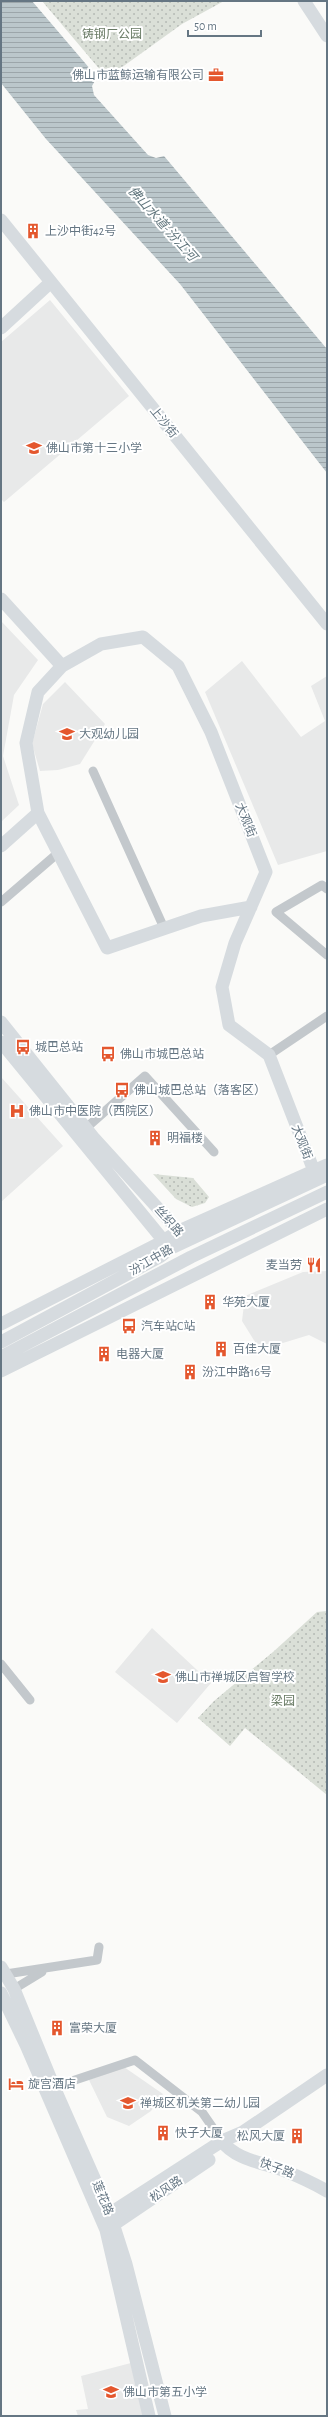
<svg xmlns="http://www.w3.org/2000/svg" width="328" height="2417" viewBox="0 0 328 2417" font-family="'Alegreya Sans','Noto Sans SC',sans-serif">
<defs>
<pattern id="grass-dots" width="8" height="8" patternUnits="userSpaceOnUse"><rect width="8" height="8" fill="#dadfd7"/><path d="M2 2h.1M6 6h.1" fill="none" stroke="#b4b9b4" stroke-width="1.8" stroke-linecap="round"/></pattern>
<pattern id="water-rules" width="6" height="5" patternUnits="userSpaceOnUse"><rect width="6" height="5" fill="#bbc7cb"/><path d="M0 2.5h6" fill="none" stroke="#9ca6aa"/></pattern>
</defs>
<rect width="100%" height="100%" fill="#fafaf8"/>
<!-- built -->
<path fill="#e8e9e9" d="M50 300 129 396 4 502 1 499V342Z
M1 621 38 660 14 695 3 756 19 805 1 822Z
M242 661 301 737 325 721 311 686 327 676V851L278 865 205 692Z
M65 682 105 724 80 764 58 770 40 771 32 744 43 704Z
M1 1077 63 1146 1 1202Z
M327 1271V1344L309 1335 260 1350 242 1321 245 1296 303 1272Z
M152 1628 211 1683 177 1723 115 1672Z
M124 2067 163 2094 151 2111 129 2126 107 2117 89 2080Z
M131 2363 144 2416H78L76 2410 88 2409 81 2376Z"/>
<!-- grass -->
<path fill="url(#grass-dots)" d="M42 1H224L182 24 107 78Z
M153 1174 193 1178 209 1197 205 1203 192 1207 176 1199Z
M327 1611V1795L245 1728 230 1746 198 1718 214 1701 273 1652 317 1612Z"/>
<!-- water -->
<path fill="url(#water-rules)" d="M1 1H32L97 77 92 86 94 95 148 155 156 158 164 156 327 349V473L180 284 46 139 1 83Z"/>
<g fill="none" stroke-linecap="round" stroke-linejoin="round">
<!-- street -->
<path stroke="#c3c8cc" stroke-width="9" d="M93 771 164 928
M327 889 322 885 276 912 327 955
M1 902 58 853
M269 1055 327 1016
M86 1128 145 1076 214 1152
M1 1664 30 1700
M6 1974 97 1960 99 1947
M14 1989 42 1972
M54 2087 135 2060 202 2112 222 2141"/>
<!-- secondary -->
<path stroke="#d6dbdf" stroke-width="13" d="M304 1 327 36
M1 220 327 624
M1 328 51 282
M1 599 62 666 101 644 143 637 178 666 211 732 266 872 235 943 222 987 229 1025 269 1055 314 1171
M62 666 38 692 26 743 38 813 107 948 201 916 251 907
M1 846 38 813
M1 1022 93 1137 184 1237
M1 1042 168 1246
M1 1324 156 1245 179 1231 327 1165
M1 1342 161 1256 171 1248 327 1175
M1 1357 191 1257 327 1192
M1 1371 327 1209
M1 1967 14 1989 54 2087 110 2214 126 2264 165 2416
M1 1993 26 2045 106 2230 149 2416
M222 2141C235 2160 265 2163 285 2171 300 2177 313 2183 327 2191
M103 2218 222 2141 243 2132 327 2075
M107 2229 209 2160"/>
</g>
<!-- icons -->
<defs>
<g id="office-bare" transform="scale(1.2)"><path d="M-6-3h4V-5.5h4V-3h4V5H-6ZM-1-4.5V-3h2v-1.5ZM-6 0V1H6V0Z" fill="#e4572e" stroke="#fff" stroke-width="2.5" paint-order="stroke"/></g>
<g id="building-bare" transform="scale(1.2)"><path d="M-4-6H4V6H1V3H-1V6H-4ZM-2.5-4.3h1.7v1.8h-1.7ZM.8-4.3h1.7v1.8H.8ZM-2.5-1h1.7V.8h-1.7ZM.8-1h1.7V.8H.8Z" fill="#e4572e" stroke="#fff" stroke-width="2.5" paint-order="stroke"/></g>
<g id="school-bare" transform="scale(1.2)"><path d="M0-5L7-2L0 1L-7-2ZM-4 1L0 2.5L4 1V4Q0 6-4 4Z" fill="#e4572e" stroke="#fff" stroke-width="2.5" paint-order="stroke"/></g>
<g id="bus-bare" transform="scale(1.2)"><path d="M-5-6H5V4H4V6H2V4H-2V6H-4V4H-5ZM-3.5-4V0h7V-4ZM-3.5 1.2v1.5H-2V1.2ZM2 1.2v1.5H3.5V1.2Z" fill="#e4572e" stroke="#fff" stroke-width="2.5" paint-order="stroke"/></g>
<g id="hospital-bare" transform="scale(1.2)"><path d="M-5-5h3v3.5h4V-5h3V5h-3V1.5h-4V5h-3Z" fill="#e4572e" stroke="#fff" stroke-width="2.5" paint-order="stroke"/></g>
<g id="restaurant-bare" transform="scale(1.2)"><path d="M-5-6h1v4h1v-4h1v4h1v-4h1v5L-1.5 .5V6h-2V.5L-5-1ZM5-6V6H3V1.5H1.5Q1.5-4 5-6Z" fill="#e4572e" stroke="#fff" stroke-width="2.5" paint-order="stroke"/></g>
<g id="hotel-bare" transform="scale(1.2)"><path d="M-6-4.5h1.5V1H6V5H4.5V3h-9V5H-6ZM-4 0a1.8 1.8 0 1 1 3.6 0ZM.5 0V-2.5h3Q6-2.5 6 0Z" fill="#e4572e" stroke="#fff" stroke-width="2.5" paint-order="stroke"/></g>
</defs>
<g fill-rule="evenodd">
<use href="#office-bare" x="216" y="75"/>
<use href="#building-bare" x="33" y="231"/>
<use href="#school-bare" x="34" y="448"/>
<use href="#school-bare" x="67" y="734"/>
<use href="#bus-bare" x="23" y="1047"/>
<use href="#bus-bare" x="108" y="1054"/>
<use href="#bus-bare" x="122" y="1090"/>
<use href="#hospital-bare" x="17" y="1111"/>
<use href="#building-bare" x="155" y="1138"/>
<use href="#restaurant-bare" x="314" y="1265"/>
<use href="#building-bare" x="210" y="1302"/>
<use href="#bus-bare" x="129" y="1326"/>
<use href="#building-bare" x="221" y="1349"/>
<use href="#building-bare" x="104" y="1354"/>
<use href="#building-bare" x="190" y="1372"/>
<use href="#school-bare" x="163" y="1677"/>
<use href="#building-bare" x="57" y="2028"/>
<use href="#hotel-bare" x="16" y="2084"/>
<use href="#school-bare" x="128" y="2103"/>
<use href="#building-bare" x="163" y="2133"/>
<use href="#building-bare" x="297" y="2136"/>
<use href="#school-bare" x="111" y="2392"/>
</g>
<g text-anchor="middle" dominant-baseline="central" stroke-width="4" stroke-linejoin="round" paint-order="stroke">
<!-- park labels -->
<g font-size="12" fill="#687a64" stroke="#fff">
<text x="112" y="34">铸钢厂公园</text>
<text x="283" y="1701">梁园</text>
</g>
<!-- poi labels -->
<g font-size="12" fill="#657683" stroke="#fff" text-anchor="start">
<text x="204" y="75" text-anchor="end">佛山市蓝鲸运输有限公司</text>
<text x="45" y="231">上沙中街42号</text>
<text x="46" y="448">佛山市第十三小学</text>
<text x="79" y="734">大观幼儿园</text>
<text x="35" y="1047">城巴总站</text>
<text x="120" y="1054">佛山市城巴总站</text>
<text x="134" y="1090">佛山城巴总站（落客区）</text>
<text x="29" y="1111">佛山市中医院（西院区）</text>
<text x="167" y="1138">明福楼</text>
<text x="302" y="1265" text-anchor="end">麦当劳</text>
<text x="222" y="1302">华苑大厦</text>
<text x="141" y="1326">汽车站C站</text>
<text x="233" y="1349">百佳大厦</text>
<text x="116" y="1354">电器大厦</text>
<text x="202" y="1372">汾江中路16号</text>
<text x="175" y="1677">佛山市禅城区启智学校</text>
<text x="69" y="2028">富荣大厦</text>
<text x="28" y="2084">旋宫酒店</text>
<text x="140" y="2103">禅城区机关第二幼儿园</text>
<text x="175" y="2133">快子大厦</text>
<text x="285" y="2136" text-anchor="end">松风大厦</text>
<text x="123" y="2392">佛山市第五小学</text>
</g>
<!-- street labels -->
<g font-size="12" fill="#657683" stroke="#fff">
<text transform="translate(164 422) rotate(51)">上沙街</text>
<text transform="translate(246 820) rotate(68)">大观街</text>
<text transform="translate(302 1142) rotate(69)">大观街</text>
<text transform="translate(169 1221) rotate(49)">丝织路</text>
<text transform="translate(151 1260) rotate(-30)">汾江中路</text>
<text transform="translate(277 2168) rotate(20)">快子路</text>
<text transform="translate(166 2189) rotate(-34)">松风路</text>
<text transform="translate(103 2198) rotate(68)">莲花路</text>
</g>
<!-- water labels -->
<g font-size="13" font-style="italic" fill="#60757c" stroke="#fff">
<text transform="translate(162 224) rotate(48)">佛山水道-汾江河</text>
</g>
</g>
<!-- border -->
<rect width="328" height="2417" fill="none" stroke="#657683" stroke-width="4"/>
<!-- scale -->
<path d="M188 30v6h73v-6" fill="none" stroke="#657683" stroke-width="2"/>
<text x="194" y="30" font-size="12" fill="#657683" stroke="#ffffff" stroke-width="3" paint-order="stroke">50 m</text>
</svg>
